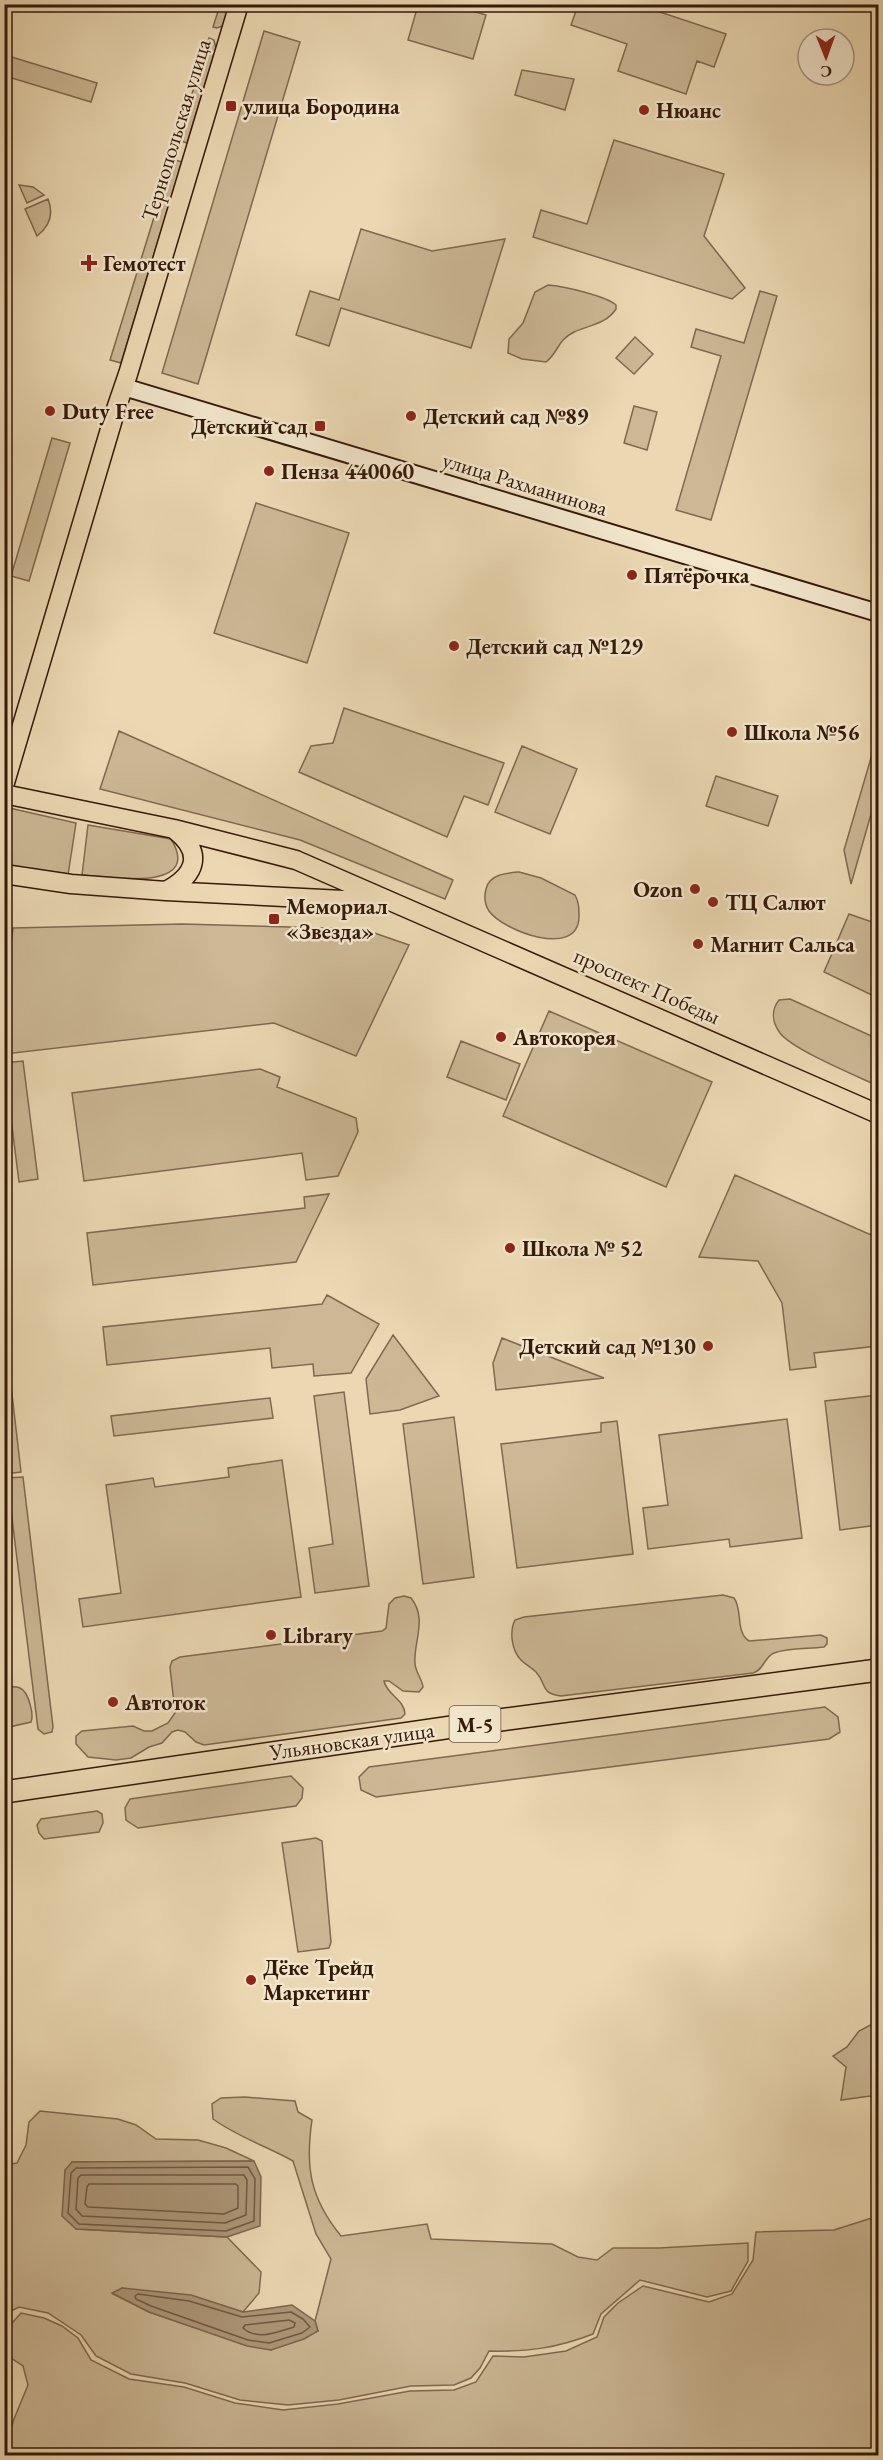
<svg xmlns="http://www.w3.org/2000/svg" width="883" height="2460" viewBox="0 0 883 2460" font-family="'EB Garamond',serif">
<rect width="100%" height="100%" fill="#ebd8b2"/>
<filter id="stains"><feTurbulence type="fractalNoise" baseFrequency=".00333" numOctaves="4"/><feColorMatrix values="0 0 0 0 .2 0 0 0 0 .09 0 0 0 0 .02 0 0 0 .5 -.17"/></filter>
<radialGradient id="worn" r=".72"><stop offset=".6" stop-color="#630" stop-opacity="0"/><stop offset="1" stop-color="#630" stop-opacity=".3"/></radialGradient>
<!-- green -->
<path fill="#ccb895" stroke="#80684f" stroke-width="1.5" d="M220 5H232L225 25 217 28 213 27Z
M418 5H452L486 15 473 59 408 40Z
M578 5H639L726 34 714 67 697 61 686 94 618 71 627 44 571 25Z
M264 31 300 42 198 384 162 373Z
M209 38 214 40 216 48 187 143 178 140Z
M5 55 97 83 91 102 5 76Z
M522 70 574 79 565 110 515 95Z
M614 140 724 174 704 236 745 288 732 299 533 237 541 210 587 224Z
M172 159 182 162 121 363 110 360Z
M19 185 33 187 44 195 27 203Z
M48 199C54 214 50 226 37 236L25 209Z
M361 229 432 251 505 239 471 348 341 308 329 346 296 335 310 291 339 300Z
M548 285C563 286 606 296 616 305V309C603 329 578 324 563 340 557 347 555 355 546 362L522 359 508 353 509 339 523 323 535 292Z
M760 291 777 296 711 520 676 510 721 356 691 347 696 329 744 343Z
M635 337 653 354 634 374 616 358Z
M634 406 657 412 647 450 624 443Z
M52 438 70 443 29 581 11 576Z
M256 503 349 533 307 663 214 633Z
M344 708 504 763 488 805 464 796 447 837 299 772 311 746 333 743Z
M119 731 453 880 445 899 300 840 100 789Z
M878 734V790L851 884 844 850Z
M522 746 577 769 550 834 495 812Z
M716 776 778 796 768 826 706 806Z
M5 807 76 823 68 875 5 866Z
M88 825 171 839C204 893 108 877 82 875Z
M519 872 541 878 575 895C579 902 579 909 579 917 578 959 503 931 489 911 485 905 484 897 486 889 489 874 507 873 519 872Z
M849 914 878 924V998L824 972Z
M182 924 363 929 409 945 356 1056 274 1023 5 1054V992L13 928Z
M790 999 878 1039V1086C857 1076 793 1050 780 1033 772 1022 771 1010 779 1000Z
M549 1011 712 1082 666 1187 503 1116Z
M461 1041 520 1064 506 1100 447 1077Z
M23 1061 38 1179 19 1182 4 1063Z
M260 1069 280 1077 277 1087 356 1118 358 1132 338 1176 306 1180 302 1153 84 1181 72 1093Z
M735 1175 878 1238V1346L814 1353 816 1367 790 1370 782 1303 758 1261 699 1257Z
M329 1194 296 1262 93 1285 87 1233 305 1208 304 1197Z
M327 1295 379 1324 351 1373 314 1376 313 1364 272 1368 270 1348 107 1365 103 1327 322 1304Z
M393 1335 439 1396 400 1410 370 1414 366 1379Z
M502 1338 604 1378 496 1390 493 1363Z
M10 1377 21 1472 5 1474V1378Z
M344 1392 369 1586 315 1593 309 1548 333 1544 314 1396Z
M878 1395V1525L840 1530 825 1401Z
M270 1398 273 1418 114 1436 111 1416Z
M454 1417 474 1577 423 1584 403 1424Z
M787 1419 802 1538 730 1547 729 1539 648 1549 643 1508 668 1505 659 1435Z
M617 1421 633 1554 517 1568 501 1444 601 1432V1423Z
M282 1460 301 1597 83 1627 79 1599 121 1593 106 1485 153 1478 155 1487 229 1477 228 1468Z
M23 1477 53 1727 52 1732 44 1734 38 1729 7 1478Z
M723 1595 734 1598C743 1610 735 1632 749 1641L821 1635 827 1638V1644L824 1647C808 1649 788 1648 774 1653 764 1657 764 1670 753 1673L561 1696C539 1693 548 1685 536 1672 532 1668 526 1665 521 1660 512 1651 509 1632 515 1620L524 1617Z
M404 1596 411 1598C428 1619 413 1642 415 1664 416 1673 422 1679 423 1687L419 1692 403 1691 389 1681H384C387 1695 404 1699 405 1714L401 1718 204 1745 196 1742 185 1732 178 1730 172 1732 162 1743 149 1747 131 1758 116 1760 88 1757 76 1744V1736L82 1731 133 1726 144 1731H152L168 1723 175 1713 170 1667 172 1661 180 1657 382 1631 386 1628 389 1604 395 1598Z
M4 1687C9 1687 16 1686 20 1688 29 1692 34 1715 31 1722L5 1728Z
M825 1707 838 1717 840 1732 829 1739 376 1797 361 1790 359 1777 369 1767Z
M291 1776 303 1788 302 1798 296 1806 138 1828 126 1820 125 1808 130 1799Z
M97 1811 102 1814 103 1823 99 1832 44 1839 39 1833 37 1825 41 1819Z
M316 1838 322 1841 331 1942 329 1948 298 1952 282 1843Z
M878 2021V2102L870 2096 841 2100 846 2067 833 2056 847 2047 859 2031Z
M245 2097 295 2101 298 2112 312 2120C305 2167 310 2198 341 2236L427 2224 431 2239 552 2244 578 2257 597 2260 613 2248H659L748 2243V2261L731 2291 707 2297 640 2280 601 2314 593 2334C557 2348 528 2352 489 2351L480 2368 471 2378 454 2385 411 2386 339 2400 288 2405 240 2400 185 2383 131 2374 96 2356 81 2335 48 2313 19 2307 5 2314 4 2165 17 2163 26 2145 29 2122 40 2111 118 2119 136 2125 156 2139 198 2140 226 2148 254 2161 72 2162 76 2229 227 2237 261 2272 259 2293 243 2312 221 2305 122 2288 113 2294 149 2312 190 2326 271 2350 318 2331 315 2321 331 2259 316 2234 293 2161C266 2146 238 2137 213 2119L212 2104 221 2098Z
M878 2216V2455H5V2448L14 2419 28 2385 23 2366 5 2354V2331L21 2313 44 2318 62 2326 78 2338 91 2360 129 2379 184 2387 235 2403 283 2410 338 2404 410 2391 454 2390 476 2382 493 2356 524 2357 566 2351 597 2337 604 2317 618 2303 643 2286 709 2302 732 2294 753 2260 756 2232 834 2230Z"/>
<!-- water -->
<path fill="#ad9779" stroke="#7d654c" stroke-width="1.5" d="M254 2161 261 2177 260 2226 227 2237 76 2229 62 2216 65 2170 72 2162Z
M122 2288 191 2295 243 2312 292 2305 315 2321 318 2331 304 2339 271 2350 247 2346 149 2312 112 2293Z"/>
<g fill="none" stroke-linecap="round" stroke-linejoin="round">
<!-- shore -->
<path stroke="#715841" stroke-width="1.5" d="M248 2167 255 2179 254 2221 226 2231 79 2224 68 2213 71 2173 76 2168Z
M81 2175H244L247 2180 246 2215 225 2223 82 2216 76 2209 78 2178Z
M89 2184H236L238 2186V2208L224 2214 88 2207 85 2204 87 2187Z
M138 2294 189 2301 242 2317 291 2312 303 2319 310 2327 302 2333 269 2343 248 2340 151 2306 136 2299 135 2296Z
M289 2320 295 2323 294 2327C277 2332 258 2341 243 2328L245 2325Z"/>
<!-- secondary casing -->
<g stroke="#351909" stroke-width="20">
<path id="secondary" d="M124 387 878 613"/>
</g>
<!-- primary casing -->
<g stroke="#351909" stroke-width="21">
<path id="primary" d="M4 786 116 409 128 374 239 4
M4 794 174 829 296 860 878 1114
M4 874 71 884 166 891 383 902
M166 891C196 875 204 853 175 830"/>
</g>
<!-- highway casing -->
<g stroke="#351909" stroke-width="24">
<path id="highway" d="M4 1792 507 1719 878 1670"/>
</g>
<!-- secondary -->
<use href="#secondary" stroke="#f2e6cd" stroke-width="16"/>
<!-- primary -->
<use href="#primary" stroke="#ebd8b2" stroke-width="18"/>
<!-- highway -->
<use href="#highway" stroke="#ebd8b2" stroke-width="21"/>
</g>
<!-- markers -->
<g fill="#8f2418" stroke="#f2e6cd" stroke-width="2">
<rect x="225" y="100" width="12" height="12" rx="3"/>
<circle cx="644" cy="110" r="6"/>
<path d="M86 254h6v6h6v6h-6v6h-6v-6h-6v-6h6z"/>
<circle cx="50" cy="411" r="6"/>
<circle cx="411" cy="416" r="6"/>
<rect x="314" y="420" width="12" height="12" rx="3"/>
<circle cx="269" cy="471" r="6"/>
<circle cx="632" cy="575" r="6"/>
<circle cx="454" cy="646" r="6"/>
<circle cx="732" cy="732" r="6"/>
<circle cx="695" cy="889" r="6"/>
<circle cx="713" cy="902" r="6"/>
<rect x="268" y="913" width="12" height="12" rx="3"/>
<circle cx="698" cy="944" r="6"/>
<circle cx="501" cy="1037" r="6"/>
<circle cx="510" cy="1248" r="6"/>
<circle cx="708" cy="1346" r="6"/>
<circle cx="271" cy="1635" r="6"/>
<circle cx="113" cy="1702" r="6"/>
<circle cx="251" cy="1980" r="6"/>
</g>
<g text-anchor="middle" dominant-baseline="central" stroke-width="5" stroke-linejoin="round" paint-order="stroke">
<!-- shield labels -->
<rect fill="#f2e6cd" stroke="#6e5644" stroke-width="1.5" x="449.5" y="1706" width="51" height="36" rx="4.5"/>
<g font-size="21" font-weight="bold" fill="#351909">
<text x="475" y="1724">М-5</text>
</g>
<!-- poi labels -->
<g font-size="22" font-weight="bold" fill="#351909" stroke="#f2e6cd" text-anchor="start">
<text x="243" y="106">улица Бородина</text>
<text x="656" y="110">Нюанс</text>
<text x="103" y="263">Гемотест</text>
<text x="62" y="411">Duty Free</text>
<text x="423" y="416">Детский сад №89</text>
<text x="308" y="426" text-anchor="end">Детский сад</text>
<text x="281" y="471">Пенза 440060</text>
<text x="644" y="575">Пятёрочка</text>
<text x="466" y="646">Детский сад №129</text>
<text x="744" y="732">Школа №56</text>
<text x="683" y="889" text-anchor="end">Ozon</text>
<text x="725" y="902">ТЦ Салют</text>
<text x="286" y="906">Мемориал<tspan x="286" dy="25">«Звезда»</tspan></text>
<text x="710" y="944">Магнит Сальса</text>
<text x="513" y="1037">Автокорея</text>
<text x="522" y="1248">Школа № 52</text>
<text x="696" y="1346" text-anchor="end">Детский сад №130</text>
<text x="283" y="1635">Library</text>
<text x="125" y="1702">Автоток</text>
<text x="263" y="1967">Дёке Трейд<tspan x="263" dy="25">Маркетинг</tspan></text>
</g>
<!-- street labels -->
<g font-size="22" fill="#351909" stroke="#f2e6cd">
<text transform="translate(176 130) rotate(-73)">Тернопольская улица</text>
<text transform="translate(525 484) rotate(17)">улица Рахманинова</text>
<text transform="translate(647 986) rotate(24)">проспект Победы</text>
<text transform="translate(352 1741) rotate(-8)">Ульяновская улица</text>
</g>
</g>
<!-- margin -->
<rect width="883" height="2460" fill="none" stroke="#ebd8b2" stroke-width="24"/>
<rect x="6" y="6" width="871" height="2448" fill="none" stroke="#351909" stroke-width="3"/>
<rect x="12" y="12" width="859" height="2436" fill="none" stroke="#351909" stroke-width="1.5"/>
<!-- north arrow -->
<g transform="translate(826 57) rotate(179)"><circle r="28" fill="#f2e6cd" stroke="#a6947f" stroke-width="1.5"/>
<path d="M0-4.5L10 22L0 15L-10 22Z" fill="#8f2418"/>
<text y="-9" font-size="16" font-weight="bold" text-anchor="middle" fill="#351909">С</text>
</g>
<rect width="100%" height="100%" filter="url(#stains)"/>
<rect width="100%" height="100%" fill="url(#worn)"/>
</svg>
